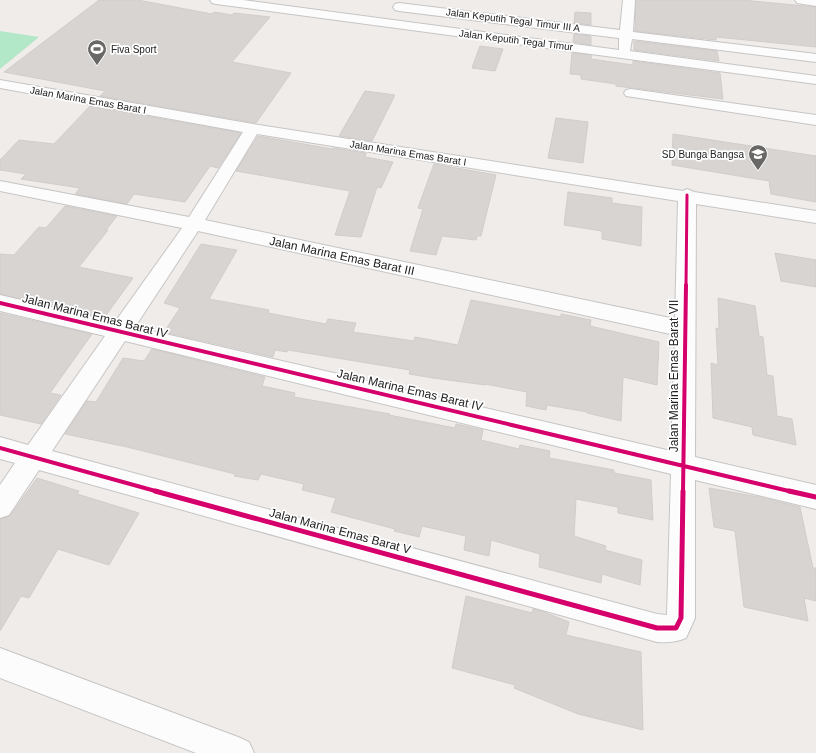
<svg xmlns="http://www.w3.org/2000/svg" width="816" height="753" viewBox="0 0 816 753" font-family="Helvetica,sans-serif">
<rect width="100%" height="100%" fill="#efecea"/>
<!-- pitch -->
<path fill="#b2e8c7" d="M0 31 39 37 0 69Z"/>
<!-- building -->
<path fill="#d7d4d2" stroke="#d2cdcb" d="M99 0H138L212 14 214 12 232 15 234 13 270 17 232 62 291 73 256 123 100 96 105 91 4 72Z
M636 0H742L816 7V47L716 37V40L635 31Z
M575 12 591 13V25L574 23Z
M574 34 591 36V45L573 42Z
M634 41 717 51 719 61 634 50Z
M480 46 503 49 495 71 472 68Z
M572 53 591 55V59L633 65V61L720 73 723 99 616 86V84L581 79V75L570 74Z
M365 91 395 95 372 141 339 136Z
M90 106 241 133 218 168 210 166 185 202 134 194 127 204 75 194 80 188 21 179 26 174 0 170V160L19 140 54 144Z
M556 118 588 122 583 163 548 158Z
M673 134 816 156V202L771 194 769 181 672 165Z
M258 136 332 149 333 148 366 153 365 157 393 162 381 188 377 187 361 237 335 235 350 191 236 171Z
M434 164 496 175 481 236H477L476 240 442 236 436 255 410 251 423 209 418 208Z
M568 192 612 198V203L642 207 641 246 602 239V231L564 225Z
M65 206 117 216 106 230H108L79 267 133 278 104 318 0 294V254L14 255 39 227 46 228Z
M201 244 237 250 209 299 269 310 268 313 326 324 328 319 356 323 353 332 414 341 415 337 458 345 471 300 561 317V314L591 320 590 326 659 342 657 385 623 377 621 421 587 413V412L547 405 546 410 526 406 527 392 485 384V385L433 378 409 374 410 370 288 350 287 352 275 350 273 357 164 332 180 308 164 303Z
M775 253 816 260V287L781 281Z
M718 298 755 306 759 336 763 337 767 375 773 376 777 416 792 419 796 445 753 435 752 427 713 418 711 363 718 365 716 328 719 329Z
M0 313 92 334 50 393 61 395 41 424 0 415Z
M152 349 265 377 262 386 295 393 294 397 390 414 389 415 455 428 456 424 483 430 481 440 519 449 520 445 550 451 549 458 614 470V473L651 480 653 520 618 513V507L576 499 574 536 606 546 605 550 642 560 640 585 602 574 601 583 539 567 540 554 491 540 489 556 464 550 466 536 422 526 419 537 394 531 395 529 331 512 336 498 302 490 304 484 261 474 258 480 234 476 235 474 127 447 65 434 87 401 96 402 123 358 144 361Z
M37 478 79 491 77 494 139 513 109 565 58 549 29 598 21 596 0 631V519L10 516Z
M709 488 759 497 800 507 813 568H816V601L804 598 808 621 744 607 735 531 714 527Z
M466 596 532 613 533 609 544 612 569 622 566 635 641 652 643 730 578 714 514 688 515 685 452 668Z"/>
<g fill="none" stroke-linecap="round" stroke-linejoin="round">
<!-- minor casing -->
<g stroke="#c6c5c4" stroke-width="2">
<path id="minor" d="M210 0H243L619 50V38L399 11 395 10 393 7 395 4 399 3 620 30 623 0H635L633 32 816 54V62L632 39 630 51 816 76V84L216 4 212 3Z
M795 0H816V6L797 3Z
M0 80 253 124 683 191 687 189 694 192 816 211V223L696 204 695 457 816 485V509L695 480V618L686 638C676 642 668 643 657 642L39 470 9 515 0 518V485L15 463 0 459V437L28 445 105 336 0 311V295L115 322 182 228 0 191V181L189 217 243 132 0 88ZM257 134 678 201 675 319 205 220ZM198 231 675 335 671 451 135 327ZM125 341 671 474 667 615 657 614 52 451Z
M631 89 816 115V125L626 96 624 93 626 90Z
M0 648 238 737 249 742 254 753H196L0 678Z"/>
</g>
<!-- minor -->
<use href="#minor" fill="#fdfcfc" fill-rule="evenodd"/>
<!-- cycleway-far2 casing -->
<g stroke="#fff" stroke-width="5">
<path id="cycleway-far2" d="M686 286 687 195"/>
</g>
<!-- cycleway-far1 casing -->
<g stroke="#fff" stroke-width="6">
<path id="cycleway-far1" d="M0 303 793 492
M0 448 159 492
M683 492 686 285"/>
</g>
<!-- cycleway casing -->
<g stroke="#fff" stroke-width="8">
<path id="cycleway" d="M155 491 657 628H676L681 618 683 491
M789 491 816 497"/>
</g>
<!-- cycleway-far2 -->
<use href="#cycleway-far2" stroke="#d6006c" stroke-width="3"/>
<!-- cycleway-far1 -->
<use href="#cycleway-far1" stroke="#d6006c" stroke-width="4"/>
<!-- cycleway -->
<use href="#cycleway" stroke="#d6006c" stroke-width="5"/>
</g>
<!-- icons -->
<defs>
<g id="stadium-pin" transform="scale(1)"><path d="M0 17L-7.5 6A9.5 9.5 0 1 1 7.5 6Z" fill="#696867" stroke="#fff"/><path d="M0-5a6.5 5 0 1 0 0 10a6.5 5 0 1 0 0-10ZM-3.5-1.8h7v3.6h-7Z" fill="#fff"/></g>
<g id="school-pin" transform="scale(1)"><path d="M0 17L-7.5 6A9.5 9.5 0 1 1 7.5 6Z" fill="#696867" stroke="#fff"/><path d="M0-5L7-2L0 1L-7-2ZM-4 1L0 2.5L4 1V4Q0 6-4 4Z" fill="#fff"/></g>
</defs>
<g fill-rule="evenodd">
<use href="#stadium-pin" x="97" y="49"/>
<use href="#school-pin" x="758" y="154"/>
</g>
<g text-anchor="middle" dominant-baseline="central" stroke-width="3.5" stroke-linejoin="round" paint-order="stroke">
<!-- far-street labels -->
<g font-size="10" fill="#212121" stroke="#fff">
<text transform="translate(513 20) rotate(7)">Jalan Keputih Tegal Timur III A</text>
<text transform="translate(516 40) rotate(7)">Jalan Keputih Tegal Timur</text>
<text transform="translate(88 100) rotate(10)">Jalan Marina Emas Barat I</text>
<text transform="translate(408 153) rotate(9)">Jalan Marina Emas Barat I</text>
</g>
<!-- far-poi labels -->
<g font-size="10" fill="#212121" stroke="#fff" text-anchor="start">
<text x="111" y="49">Fiva Sport</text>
<text x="744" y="154" text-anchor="end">SD Bunga Bangsa</text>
</g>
<!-- street labels -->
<g font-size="12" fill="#212121" stroke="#fff">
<text transform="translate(342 256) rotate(12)">Jalan Marina Emas Barat III</text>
<text transform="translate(95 316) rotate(14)">Jalan Marina Emas Barat IV</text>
<text transform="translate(674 376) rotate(-90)">Jalan Marina Emas Barat VII</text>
<text transform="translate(410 390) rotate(13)">Jalan Marina Emas Barat IV</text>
<text transform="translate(340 531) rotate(15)">Jalan Marina Emas Barat V</text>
</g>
</g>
</svg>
